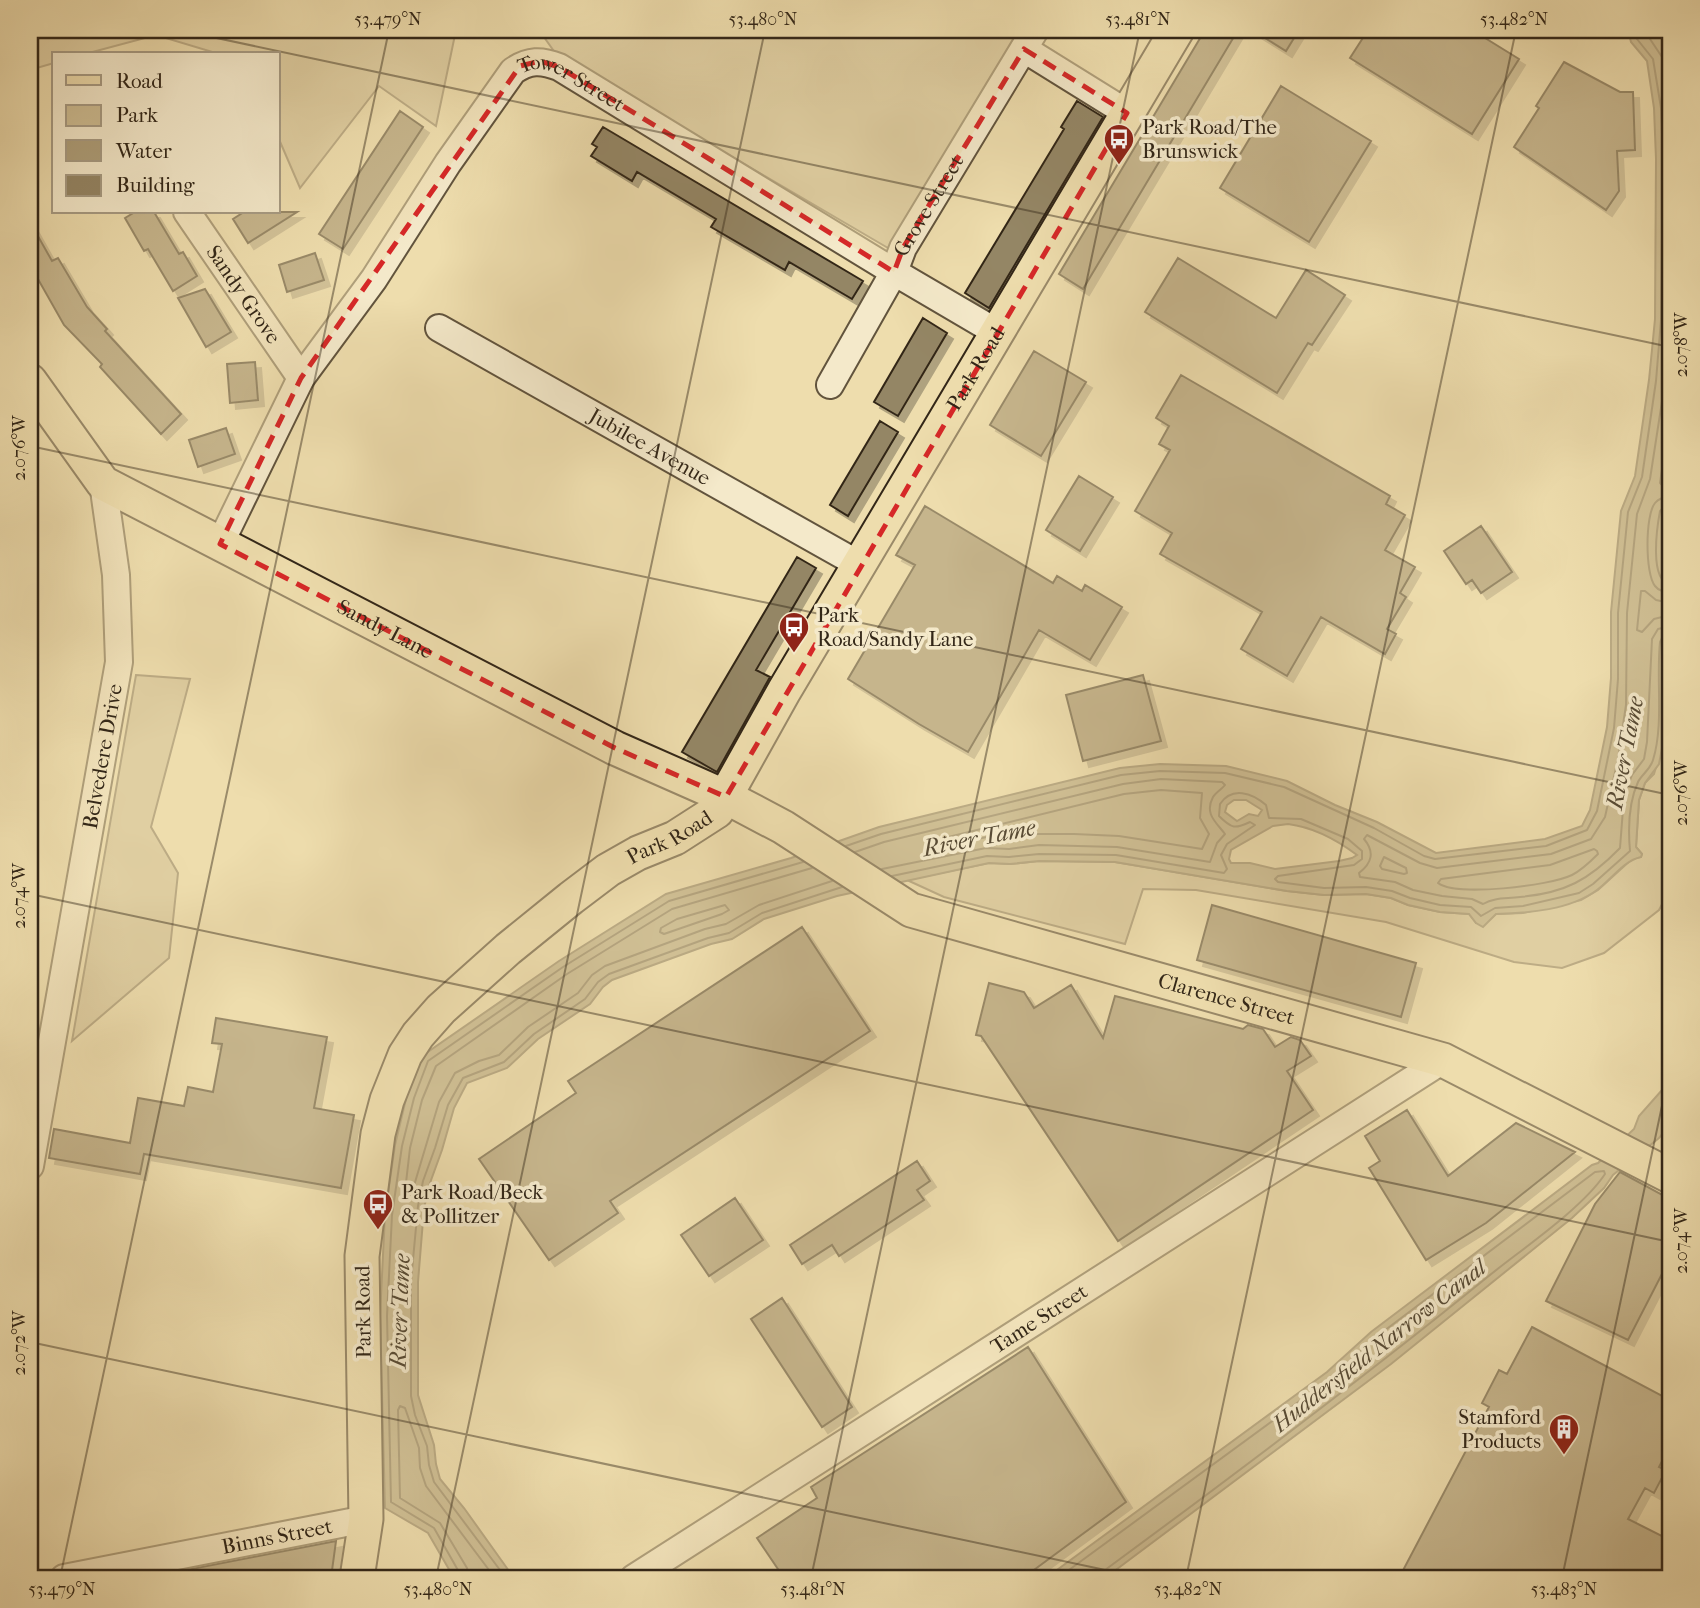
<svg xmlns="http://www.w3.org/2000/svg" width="1700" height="1608" viewBox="0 0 1700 1608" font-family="'IM FELL French Canon',serif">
<defs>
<filter id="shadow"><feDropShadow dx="6" dy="6" stdDeviation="0" flood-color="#0004"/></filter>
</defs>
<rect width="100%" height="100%" fill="#eeddad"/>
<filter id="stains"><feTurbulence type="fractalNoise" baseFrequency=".00286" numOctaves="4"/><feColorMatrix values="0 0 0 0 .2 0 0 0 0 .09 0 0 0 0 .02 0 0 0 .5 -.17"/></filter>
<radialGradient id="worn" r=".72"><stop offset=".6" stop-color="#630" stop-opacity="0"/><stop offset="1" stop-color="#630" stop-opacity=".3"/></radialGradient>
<!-- green -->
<path fill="#cebe94" stroke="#807256" stroke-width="2" d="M30 30H456L436 126 379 86 300 188 278 137V54H219L156 35 85 54H54V63L30 70Z
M539 30H1022L888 248 556 54Z
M1670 495V889L1659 910 1604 953 1562 968 1514 962 1386 922 1196 890 1143 889 1125 944 944 897 907 880 989 863 1010 864 1039 861 1115 862 1287 891 1324 895 1366 894 1391 898 1408 905 1440 912 1469 914 1476 923 1489 920 1496 914 1523 913 1581 900 1598 890 1632 859 1641 857 1642 854 1636 847 1639 800 1645 783 1654 774 1663 743 1666 654 1669 625 1667 578 1663 556 1665 526Z
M136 675 190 679 151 827 178 873 169 958 72 1041Z"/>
<!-- water -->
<path fill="#ae9f7a" stroke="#7d6f53" stroke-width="2" fill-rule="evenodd" d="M1628 30H1670V495L1665 526 1663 556 1667 578 1669 625 1666 654 1663 743 1659 764 1645 783 1639 800 1636 847 1642 854 1641 857C1623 861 1612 879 1597 890 1570 910 1529 913 1496 914L1483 927 1476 923 1469 914 1440 912 1408 905 1391 898 1366 894 1324 895 1287 891 1115 862 1039 861 1010 864 989 863 837 896 764 919 732 939 711 944 612 980 603 987 590 1004 538 1039 507 1068 467 1083 454 1108 442 1150 430 1183 424 1208 418 1282V1395L434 1445 436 1464 440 1479 464 1508 514 1578H454L428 1533 385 1508 380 1316 385 1214 395 1145 407 1095 422 1056 559 961 666 894 791 858 879 827 1120 768 1160 764 1226 766 1287 781 1335 805 1377 822 1436 853 1545 839 1582 826 1590 810 1607 727 1611 678V612L1621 511 1635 476 1649 380 1655 319 1656 159 1654 108 1647 61 1631 42ZM1234 800H1246L1262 810 1258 816 1249 814 1237 821 1225 812 1227 805ZM1288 824C1312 827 1337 840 1357 855L1352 858 1339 861 1275 869 1250 863H1231L1229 859 1231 850 1273 826Z
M1670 1081V1125L1659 1138 1613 1175 1604 1188 1572 1218 1391 1364 1105 1578H1046L1327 1372 1371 1332 1592 1165 1598 1163 1634 1129 1639 1116Z"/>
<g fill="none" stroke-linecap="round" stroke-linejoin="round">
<!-- shore -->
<path stroke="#706349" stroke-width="2" d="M1644 30 1662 57 1666 78 1670 125
M1670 320 1665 382 1650 479 1637 514 1627 613 1626 705 1618 759 1605 817 1591 839 1551 854 1437 868 1420 863 1367 835 1364 839C1375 852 1372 863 1359 873L1360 877 1395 882 1413 890 1442 896 1472 899 1483 904C1495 897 1506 899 1520 897 1565 893 1589 880 1620 848L1624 796 1632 775 1644 759 1647 742 1652 639 1658 629 1670 626
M1670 414 1660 483 1663 486H1670
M1670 497C1664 497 1659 498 1655 503 1645 515 1645 574 1655 586 1659 591 1664 592 1670 592
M1670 506 1664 507 1660 511C1657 527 1649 581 1670 584
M1670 603 1656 600 1645 591H1641L1637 630 1642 632 1654 619 1670 615
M1161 790 1202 793 1200 818 1209 834 1202 849 1119 836 1074 834H1037L1009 838 987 837 937 847 934 844 936 840 1124 794Z
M846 846 881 834 1121 775 1160 771 1225 773 1284 787 1374 828 1424 856 1435 859 1546 846 1587 830 1597 811 1614 728 1618 679V613L1628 512 1642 477 1656 381 1661 320 1663 159 1661 108 1653 59 1637 39 1635 30
M1594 849 1597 851 1598 854C1590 862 1582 870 1572 875 1549 886 1456 897 1438 883L1441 879 1550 865Z
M855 852 884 842 1123 784 1161 779 1222 782 1225 785C1222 789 1216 792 1213 797 1204 814 1216 822 1225 834L1217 843 1210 862 1117 847 1039 845 1009 849 986 848 882 869
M1384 857 1406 868 1407 873 1404 874 1382 869 1380 866Z
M812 868 672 909 567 974 436 1066 422 1100 410 1148 404 1200 410 1199 439 1102 455 1073 479 1061 499 1055 528 1027 578 993 592 975 605 966 705 929 726 924 759 905 832 881
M892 876 987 856 1009 857 1039 854 1116 855 1224 873 1227 869 1221 855 1227 844 1255 825 1250 822C1235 829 1232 829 1219 816L1220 804C1232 786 1252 793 1266 805L1269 818 1301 819 1348 839 1362 851V859L1354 865 1278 876 1275 879 1278 882 1324 888 1366 887 1392 891 1410 898 1440 905 1471 907 1481 916 1495 908 1523 906 1579 893 1593 884 1630 851C1628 829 1628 804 1638 782 1642 774 1650 770 1653 760 1664 725 1656 679 1660 642L1663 636 1670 635
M725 905 729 910 722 914 664 934 660 932 661 928 677 919Z
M460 1578 459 1572 434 1528 391 1502 387 1316 392 1215 402 1146 414 1098 428 1061 563 967 669 901 803 862
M469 1578 467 1568 440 1523 400 1498 398 1410 400 1406 405 1408 419 1448 420 1468 426 1486 495 1578
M506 1578 434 1482 429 1465 427 1446 415 1415 411 1396V1281L418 1206 423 1181 435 1148 448 1105 463 1078 504 1062 534 1034 585 999 598 982 609 974 708 938 729 933 762 913 842 887
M1058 1578 1331 1378 1376 1337 1595 1172 1604 1171 1605 1174C1581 1210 1519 1251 1485 1279 1361 1380 1234 1475 1105 1570L1102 1578"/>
</g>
<!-- building -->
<path fill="#948665" stroke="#332718" stroke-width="2" filter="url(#shadow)" d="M1205 30H1238L1083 289 1059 274Z
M1252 30H1299L1286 51Z
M1368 30H1472L1519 59 1472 134 1350 58Z
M1564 62 1620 92H1633L1635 150 1617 151 1619 191 1606 210 1514 147 1539 108 1536 106Z
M1281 86 1371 141 1309 242 1220 188Z
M1077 101 1103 117 989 308 965 293 1064 129 1061 127Z
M400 111 423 127 343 249 319 234Z
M603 127 863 281 852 299 789 262 785 270 711 227 716 219 637 172 632 181 591 156 597 147 592 144Z
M135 212H154L179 254 183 252 197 276 173 291 148 249 144 251 125 218Z
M244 212H297L248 243 233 219Z
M30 222 52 261 58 258 87 307 107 329 105 331 181 414 161 434 100 367 102 364 64 325 30 265Z
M315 253 324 280 287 292 279 265Z
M1178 258 1276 318 1306 270 1345 295 1312 345 1308 343 1277 393 1145 312Z
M205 289 231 332 206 347 178 298Z
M923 318 947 333 898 416 874 402Z
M1034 351 1086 382 1041 456 990 425Z
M255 362 258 400 230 403 227 364Z
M1181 375 1390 496 1386 504 1405 515 1385 550 1415 567 1400 593 1406 597 1387 629 1396 634 1385 654 1321 617 1287 676 1241 649 1262 612 1160 554 1172 533 1135 511 1170 450 1159 444 1169 426 1156 418Z
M880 421 898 432 848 516 830 505Z
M226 428 235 454 198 467 189 440Z
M1079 476 1113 497 1080 551 1046 530Z
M925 506 1053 583 1057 576 1082 591 1085 585 1122 607 1090 660 1039 630 968 752 919 724 848 679 915 565 896 555Z
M1481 526 1512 572 1481 593 1472 580 1466 584 1444 551Z
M797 557 816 568 756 670 770 677 717 772 682 752Z
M1143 675 1161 741 1083 761 1066 695Z
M1212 905 1416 963 1401 1017 1197 960Z
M802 927 870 1031 610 1201 618 1213 549 1260 479 1159 576 1093 568 1081Z
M989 983 1024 992 1034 1008 1071 985 1103 1038 1115 996 1243 1029 1248 1025 1263 1029 1275 1047 1291 1037 1300 1040 1311 1056 1287 1071 1313 1110 1118 1241 981 1036 976 1035Z
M216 1018 327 1037 314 1108 354 1115 341 1188 144 1154 140 1174 49 1158 54 1129 130 1143 138 1098 184 1106 188 1087 213 1092 222 1044 212 1043Z
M1407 1110 1448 1176 1516 1123 1575 1152 1486 1223 1426 1260 1369 1168 1380 1161 1365 1136Z
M917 1161 930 1181 917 1190 924 1200 839 1256 832 1245 802 1264 790 1245Z
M1620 1172 1670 1199V1276L1663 1272 1628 1340 1546 1301 1595 1204Z
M735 1198 763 1240 709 1276 681 1235Z
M782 1298 852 1407 822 1427 751 1319Z
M1532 1327 1670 1400V1446L1659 1467 1666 1470 1654 1493 1645 1488 1628 1519 1670 1540V1578H1399L1489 1407 1482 1403 1499 1370 1507 1374Z
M1028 1347 1126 1502 1023 1578H784L757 1538 817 1498 811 1487Z
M336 1541 331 1578H176V1572Z"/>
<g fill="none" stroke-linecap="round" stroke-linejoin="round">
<!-- minor casing -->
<g stroke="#62543d" stroke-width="30">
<g id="minor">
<path d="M1024 49 1127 113"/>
<path id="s1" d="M187 212 301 378"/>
<path id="s2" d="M439 328 860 565"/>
<path id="s3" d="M830 385 894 272 903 248 1035 30"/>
<path id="s4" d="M220 544 301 378 374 279 448 163 513 71C529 60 541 60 559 67L894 272 998 333"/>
<path id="s5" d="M30 1166 119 662 116 575 103 483"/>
<path id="s6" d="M64 1578 366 1519"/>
<path id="s7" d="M634 1578 1443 1060"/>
</g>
</g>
<!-- major casing -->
<g stroke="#332718" stroke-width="37">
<g id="major">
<path id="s8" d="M30 381 103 483 615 748 726 797 783 827 911 910 1443 1060 1670 1176"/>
<path id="s9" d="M357 1578 366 1519 362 1256 378 1134 387 1100 405 1055 418 1035 441 1009 508 949 571 898 608 870 638 853 675 838 717 811 784 691 1177 30"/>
</g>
</g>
<!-- minor -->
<use href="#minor" stroke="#f4e9ca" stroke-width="26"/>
<!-- major -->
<use href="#major" stroke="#eeddad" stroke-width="33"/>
</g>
<!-- marked area -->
<path d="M0 0H1700V1608H0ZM1024 49 1127 113 726 797 615 748 220 544 301 378 520 66 540 61 559 67 894 272 903 248Z" fill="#eeddad" fill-opacity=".55" fill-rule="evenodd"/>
<path fill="none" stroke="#d62828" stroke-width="5" stroke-dasharray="14 9" stroke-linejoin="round" d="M1024 49 1127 113 726 797 615 748 220 544 301 378 520 66 540 61 559 67 894 272 903 248Z"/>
<!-- ticks -->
<path fill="none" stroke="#332718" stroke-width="2" stroke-opacity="0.45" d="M179 30 1670 347M30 446 1670 795M30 894 1670 1242M30 1342 1143 1578M60 1578 389 30M436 1578 765 30M811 1578 1140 30M1186 1578 1516 30M1562 1578 1670 1068"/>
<!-- icons -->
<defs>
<g id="bus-pin" transform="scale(1.575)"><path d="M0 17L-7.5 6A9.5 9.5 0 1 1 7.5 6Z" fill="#8f2418" stroke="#f4e9ca"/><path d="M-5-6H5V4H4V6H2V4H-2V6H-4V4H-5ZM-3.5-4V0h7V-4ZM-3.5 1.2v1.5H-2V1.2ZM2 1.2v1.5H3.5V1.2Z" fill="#fff"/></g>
<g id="building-pin" transform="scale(1.575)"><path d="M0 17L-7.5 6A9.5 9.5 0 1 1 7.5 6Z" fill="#8f2418" stroke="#f4e9ca"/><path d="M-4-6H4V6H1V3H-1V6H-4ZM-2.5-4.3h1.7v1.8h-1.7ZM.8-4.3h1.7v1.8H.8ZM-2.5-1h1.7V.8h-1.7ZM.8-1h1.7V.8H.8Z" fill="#fff"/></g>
</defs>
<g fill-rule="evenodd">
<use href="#bus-pin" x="1119" y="139"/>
<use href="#bus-pin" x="794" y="627"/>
<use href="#bus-pin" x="378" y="1204"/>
<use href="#building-pin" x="1564" y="1429"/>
</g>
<g text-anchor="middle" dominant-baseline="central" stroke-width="7" stroke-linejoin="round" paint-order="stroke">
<!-- street labels -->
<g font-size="21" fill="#332718" stroke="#f4e9ca">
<text stroke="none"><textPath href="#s4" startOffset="623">Tower Street</textPath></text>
<text stroke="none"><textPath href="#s3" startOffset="205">Grove Street</textPath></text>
<text stroke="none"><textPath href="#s1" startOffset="100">Sandy Grove</textPath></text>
<text stroke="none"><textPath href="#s9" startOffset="1442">Park Road</textPath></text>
<text stroke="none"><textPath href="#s2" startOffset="242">Jubilee Avenue</textPath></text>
<text stroke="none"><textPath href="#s8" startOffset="443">Sandy Lane</textPath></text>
<text stroke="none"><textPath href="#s5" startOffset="416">Belvedere Drive</textPath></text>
<text stroke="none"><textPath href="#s9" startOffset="875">Park Road</textPath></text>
<text stroke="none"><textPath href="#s8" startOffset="1368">Clarence Street</textPath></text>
<text transform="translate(363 1312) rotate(-91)">Park Road</text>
<text stroke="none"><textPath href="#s7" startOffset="481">Tame Street</textPath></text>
<text stroke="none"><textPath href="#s6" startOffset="217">Binns Street</textPath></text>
</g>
<!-- poi labels -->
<g font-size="21" fill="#332718" stroke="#f4e9ca" text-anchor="start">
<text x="1142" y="127">Park Road/The<tspan x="1142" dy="24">Brunswick</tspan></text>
<text x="817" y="615">Park<tspan x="817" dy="24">Road/Sandy Lane</tspan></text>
<text x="401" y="1192">Park Road/Beck<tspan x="401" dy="24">&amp; Pollitzer</tspan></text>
<text x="1541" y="1417" text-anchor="end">Stamford<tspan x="1541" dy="24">Products</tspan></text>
</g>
<!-- water labels -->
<g font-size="23" font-style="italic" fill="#584b35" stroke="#f4e9ca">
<text transform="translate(1625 753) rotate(-79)">River Tame</text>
<text transform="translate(979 838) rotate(-11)">River Tame</text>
<text transform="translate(400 1311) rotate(-88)">River Tame</text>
<text transform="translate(1379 1346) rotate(-38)">Huddersfield Narrow Canal</text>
</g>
</g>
<!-- margin -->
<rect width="1700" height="1608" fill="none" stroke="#eeddad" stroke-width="77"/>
<!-- legend -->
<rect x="52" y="52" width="228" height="161" fill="#f4e9ca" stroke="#a79b83" stroke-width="2"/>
<rect x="66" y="75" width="35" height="10" fill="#eeddad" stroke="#a79b83" stroke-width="2"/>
<text x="116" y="88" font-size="21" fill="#332718">Road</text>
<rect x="66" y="105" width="35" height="21" fill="#cebe94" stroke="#a79b83" stroke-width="2"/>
<text x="116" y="122" font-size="21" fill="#332718">Park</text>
<rect x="66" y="140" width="35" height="21" fill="#ae9f7a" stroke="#a79b83" stroke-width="2"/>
<text x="116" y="158" font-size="21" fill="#332718">Water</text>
<rect x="66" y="175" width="35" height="21" fill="#948665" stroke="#a79b83" stroke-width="2"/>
<text x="116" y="192" font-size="21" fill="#332718">Building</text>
<rect x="38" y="38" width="1624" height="1532" fill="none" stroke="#332718" stroke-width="2.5"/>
<g font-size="18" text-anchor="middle" fill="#332718">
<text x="388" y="25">53.479°N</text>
<text x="763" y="25">53.480°N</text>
<text x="1138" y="25">53.481°N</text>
<text x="1514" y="25">53.482°N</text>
<text transform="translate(1681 345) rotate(-90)" y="6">2.078°W</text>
<text transform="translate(19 448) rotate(-90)" y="6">2.076°W</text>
<text transform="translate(1681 793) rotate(-90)" y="6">2.076°W</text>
<text transform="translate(19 896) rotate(-90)" y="6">2.074°W</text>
<text transform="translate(1681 1241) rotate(-90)" y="6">2.074°W</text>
<text transform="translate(19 1343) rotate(-90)" y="6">2.072°W</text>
<text x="62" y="1595">53.479°N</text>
<text x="438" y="1595">53.480°N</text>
<text x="813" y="1595">53.481°N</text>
<text x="1188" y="1595">53.482°N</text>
<text x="1564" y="1595">53.483°N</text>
</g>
<rect width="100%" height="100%" filter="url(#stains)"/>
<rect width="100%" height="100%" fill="url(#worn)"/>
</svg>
